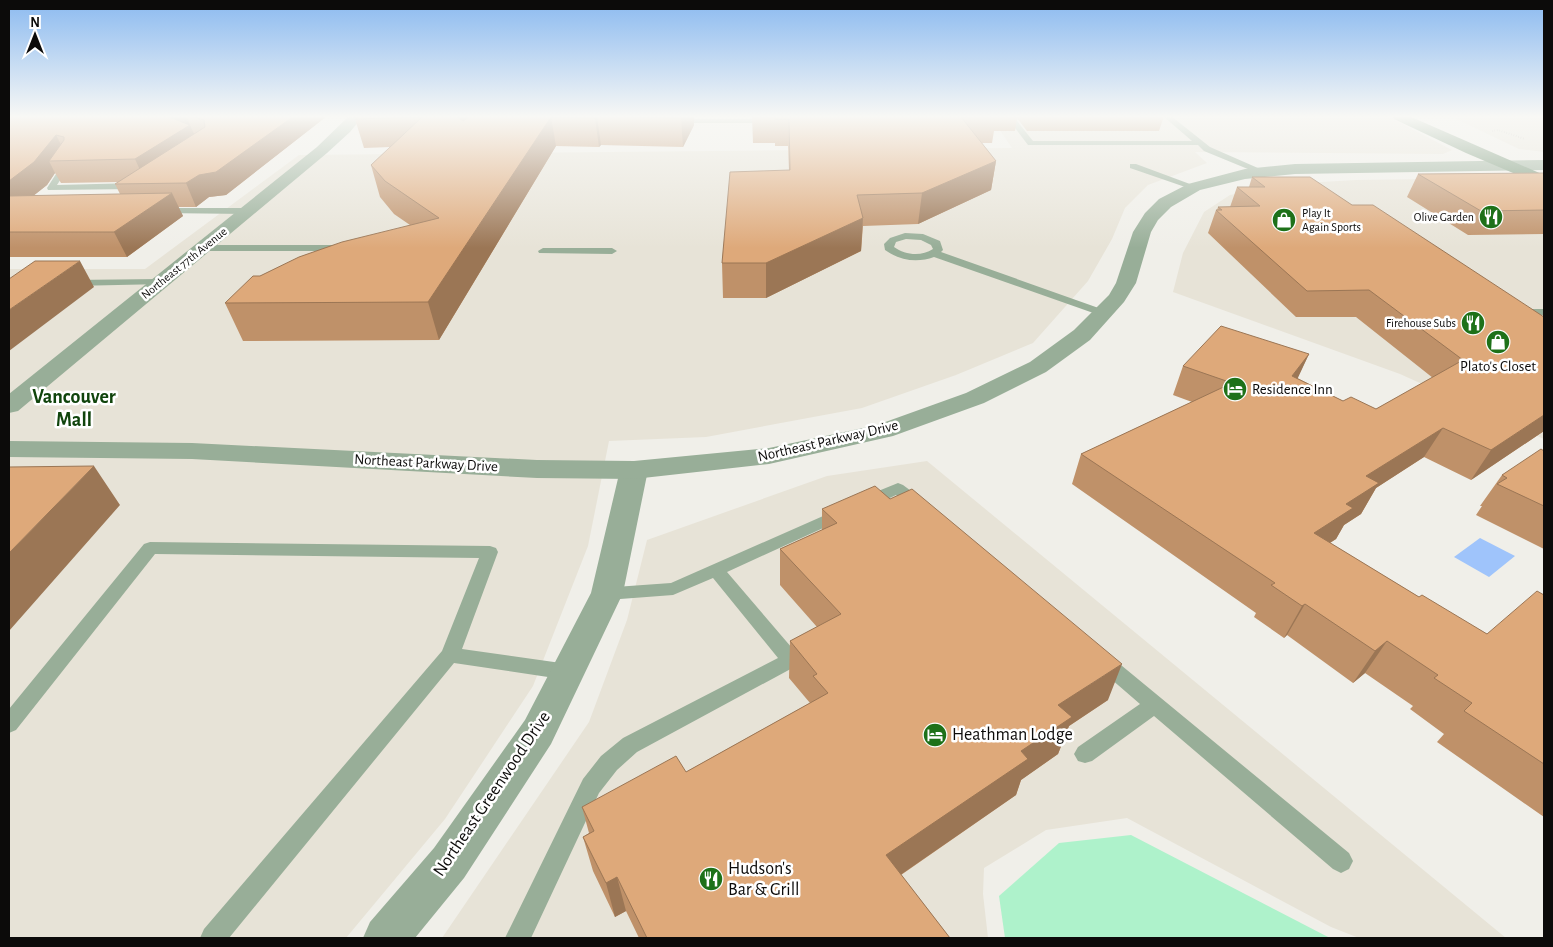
<svg xmlns="http://www.w3.org/2000/svg" width="1553" height="947" viewBox="0 0 1553 947" font-family="'Alegreya Sans',sans-serif">
<rect width="100%" height="100%" fill="#f0efe9"/>
<!-- built -->
<path fill="#e7e3d7" d="M990 116H1387L1452 150 1443 154 1195 152 1207 163 1148 185 1125 208 1112 239 1088 281 1033 343 956 375 862 408 706 437 609 441 588 546 533 686 445 819 346 938H9V269H145L299 155 1012 148Z
M1450 116H1544V152L1519 149Z
M1500 178 1544 190V439L1400 374 1173 292 1183 253 1204 212 1230 195 1287 184 1356 180Z
M927 461 1506 938H1359L1331 927 1127 818 1046 830 984 868 983 894 988 938H442L589 722 627 620 647 540 827 476Z"/>
<!-- green -->
<path fill="#aef2cb" d="M1131 835 1330 938H1005L999 896 1059 843Z"/>
<!-- water -->
<path fill="#9fc4fb" d="M1480 538 1515 556 1489 577 1454 557Z"/>
<g fill="none" stroke-linecap="round" stroke-linejoin="round">
<!-- path -->
<path stroke="#aaa9a5" stroke-width="2" stroke-dasharray="0.5 2" stroke-linecap="butt" d="M1492 131 1498 130 1525 139"/>
<!-- service -->
<path fill="#98ae98" fill-rule="evenodd" d="M1006 116H1013L1033 141H1192L1163 116H1171L1210 147 1267 172 1260 174 1204 151 1198 145H1028Z
M672 119H772L776 121 772 123H675L671 121Z
M65 160 72 162 57 185 136 183 140 186 136 189 48 190 47 188Z
M1130 164H1136L1198 187 1191 189 1130 168Z
M162 208H248L253 211 248 214 159 213V209Z
M905 233 923 234 940 241 943 250 941 252 1107 311 1109 313 1107 315H1099L934 257C918 263 900 261 885 250L884 244 890 238ZM906 239 921 240 931 245 933 249C921 257 905 255 894 247L896 242Z
M344 242 349 245 339 251H202L197 248 202 245H337Z
M543 248H612L617 251 612 254 539 253 538 251Z
M160 279 165 282 164 284 72 286 67 283 72 280Z
M1516 309H1544V315L1512 314 1510 312 1512 310Z
M898 483 903 485 926 502 928 506 926 510C914 513 905 502 896 495L873 506 867 507 861 506 859 502 861 498Z
M839 509 845 510 847 514 845 518 727 572 798 655 801 660 798 665 637 752 617 770 599 793 531 938H505L583 779 601 756 623 738 778 658 713 578 673 595 607 600 601 598 598 593 601 588 671 583Z
M150 542 490 546 496 548 498 552 462 649 568 664 575 666 578 672 575 678 568 680 454 663 229 938H200L204 929 442 651 479 558 155 554 16 730 9 733V709L144 544Z
M1103 653 1110 656 1349 853 1353 861 1349 869 1341 873 1333 869 1154 716 1092 761 1085 763 1078 761 1074 754 1078 747 1140 704 1096 666 1093 661 1096 656Z"/>
<!-- minor -->
<path fill="#98ae98" fill-rule="evenodd" d="M634 461 644 464 648 470 623 593 551 744 464 878 415 938H363L370 922 434 848 525 720 591 593 620 470 624 464Z"/>
<!-- tertiary -->
<path fill="#98ae98" fill-rule="evenodd" d="M349 116H363L350 132 327 153 18 411 9 413V394L317 147Z
M1544 160V170L1295 174 1245 179 1200 190 1171 207 1158 220 1151 232 1136 283 1124 302 1090 340 1046 372 984 403 893 436 769 464 634 479 537 478 192 459 9 457V441L192 443 537 460 634 461 769 448 877 425 966 393 1030 362 1074 330 1109 295 1116 283 1133 232 1145 213 1159 199 1188 184 1245 169 1295 164Z"/>
<!-- secondary -->
<path fill="#6d8e6e" fill-rule="evenodd" d="M1392 116H1409L1544 175V186L1466 153 1394 119Z"/>
</g>
<!-- wall -->
<path fill="#bf9169" fill-rule="evenodd" d="M9 116H327L226 195 209 197 196 207H178L183 216 127 257H9ZM55 173 61 183 118 182 115 184 120 194 33 196 47 185Z
M359 116H699L698 117H694V125L683 147 601 145 599 147 556 146 439 340 243 341 225 303 260 276 410 225 394 214 380 197 371 165 390 147 364 148 355 119Z
M752 116H1164L1159 131H1027L1017 118 1015 131H994L992 143H982L996 161 991 190 918 224 863 226 861 251 766 298H723L722 263 789 170 788 146H775V143H753Z
M1544 173V234L1468 235 1407 197 1418 174Z
M1252 177 1352 205 1544 317V431L1471 480 1424 457 1376 488 1361 514 1344 525 1336 539 1330 543 1419 597 1487 634 1544 595V817L1437 742 1444 734 1410 709 1413 706 1365 673 1353 683 1287 635 1284 638 1254 617 1256 613 1072 484 1081 454 1192 402 1173 395 1183 366 1309 354 1297 378 1343 401 1376 409 1433 378 1356 317H1296L1208 233 1216 210H1217L1218 207H1230L1237 187H1249Z
M1544 451V549L1476 515 1482 506H1480L1502 475Z
M822 509 1108 700 1069 726 1058 754 1021 780 1016 795 901 875 950 938H639L626 911 615 917 593 871 583 837 589 833 582 807 686 772 810 703 789 678 790 641 817 627 780 585V549L822 530Z"/>
<!-- shaded-wall -->
<path fill="#9b7655" d="M169 116H186L199 145 145 181 135 159Z
M294 116H327L226 195 209 197 196 207 186 183Z
M457 116H467L469 128 457 117Z
M597 116 601 145 599 147 595 118Z
M683 116H694V125L683 147 681 118Z
M551 117 556 146 439 340 428 302Z
M56 135 67 156 49 161 55 173 47 185 9 215V181Z
M996 161 991 190 918 224 922 193Z
M172 193 183 216 127 257 114 232Z
M863 218 861 251 766 298V263Z
M80 261 94 287 9 351V310Z
M1309 354 1296 382 1292 376Z
M1544 415V431L1471 480 1491 450Z
M1443 428 1424 457 1376 488 1361 514 1344 525 1336 539 1296 564 1314 533 1346 504 1366 476Z
M94 466 120 505 9 631V553Z
M1305 604 1287 635 1284 638 1302 606Z
M1387 641 1365 673 1353 683 1375 651Z
M1122 664 1108 700 1069 726 1058 754 1021 780 1016 795 880 889 886 855 1021 751 1058 705Z
M617 877 626 911 615 917 606 883Z"/>
<!-- building -->
<path fill="#dea97a" stroke="#9b7655" d="M9 116H169V117L190 125 135 159 49 161 64 140V137L56 135 34 162 9 181Z
M191 116H294L216 172 199 175 186 183 115 184 205 127 204 120Z
M359 116H457V117L463 121 468 118 469 116H683L681 118 597 116 595 118 551 117 428 302 225 303 253 276H260L299 257 342 242 439 218 385 181 371 165 422 117 355 119Z
M752 116H996L961 117 996 161 922 193 857 195 863 218 766 263H722L730 172 790 170 789 119H775L776 116Z
M1544 173V210L1481 211 1418 174Z
M1252 177H1310L1352 205H1373L1544 317V415L1491 450 1443 428 1366 476 1379 483 1346 504 1353 508 1314 533 1419 597 1422 595 1487 634 1537 591 1544 595V764L1464 711 1472 703 1434 678 1438 675 1387 641 1375 651 1305 604 1302 606 1271 585 1275 583 1081 454 1232 383 1183 366 1221 326 1309 354 1292 376 1343 401 1351 397 1376 409 1463 360 1369 290 1307 291 1216 210H1222L1218 207 1260 206 1237 187H1265Z
M172 193 114 232H9V196Z
M35 261H80L9 310V279Z
M1541 449 1544 451V506L1497 484 1507 478 1502 475Z
M94 466 9 553V467Z
M875 486 890 499 912 489 1122 664 1058 705 1072 717 1021 751 1028 759 886 855 950 938H647L617 877 606 883 583 837 594 831 582 807 676 756 686 772 828 693 813 676 817 674 790 641 841 614 780 549 837 523 822 509Z"/>
<!-- sky -->
<linearGradient id="sky" x2="0" y2="1"><stop stop-color="#8bbaf0"/><stop offset="0.47" stop-color="#f8f8f5"/><stop offset="1" stop-color="#f8f8f5" stop-opacity="0"/></linearGradient>
<rect width="1553" height="248" fill="url(#sky)"/>
<!-- icons -->
<defs>
<g id="restaurant-disc" transform="scale(1.25)"><circle r="9.5" fill="#1e7119" stroke="#fff"/><path d="M-5-6h1v4h1v-4h1v4h1v-4h1v5L-1.5 .5V6h-2V.5L-5-1ZM5-6V6H3V1.5H1.5Q1.5-4 5-6Z" fill="#fff"/></g>
<g id="shop-disc" transform="scale(1.25)"><circle r="9.5" fill="#1e7119" stroke="#fff"/><path d="M-5-2.5h2.3a2.7 3.5 0 0 1 5.4 0H5L5.5 6h-11ZM-1.5-2.5h3a1.5 2.3 0 0 0-3 0Z" fill="#fff"/></g>
<g id="hotel-disc" transform="scale(1.25)"><circle r="9.5" fill="#1e7119" stroke="#fff"/><path d="M-6-4.5h1.5V1H6V5H4.5V3h-9V5H-6ZM-4 0a1.8 1.8 0 1 1 3.6 0ZM.5 0V-2.5h3Q6-2.5 6 0Z" fill="#fff"/></g>
</defs>
<g fill-rule="evenodd">
<use href="#restaurant-disc" x="1491" y="217"/>
<use href="#shop-disc" x="1284" y="220"/>
<use href="#restaurant-disc" x="1473" y="323"/>
<use href="#shop-disc" x="1498" y="342"/>
<use href="#hotel-disc" x="1235" y="389"/>
<use href="#hotel-disc" x="935" y="735"/>
<use href="#restaurant-disc" x="711" y="879"/>
</g>
<g text-anchor="middle" dominant-baseline="central" stroke-width="5" stroke-linejoin="round" paint-order="stroke">
<!-- far-poi labels -->
<g font-size="12" fill="#0c0b0a" stroke="#fff" text-anchor="end">
<text x="1302" y="213" text-anchor="start">Play It<tspan x="1302" dy="14">Again Sports</tspan></text>
<text x="1474" y="217">Olive Garden</text>
<text x="1456" y="323">Firehouse Subs</text>
</g>
<!-- far-street labels -->
<g font-size="12" fill="#0c0b0a" stroke="#fff">
<text transform="translate(184 263) rotate(-39)">Northeast 77th Avenue</text>
</g>
<!-- poi labels -->
<g font-size="15" fill="#0c0b0a" stroke="#fff">
<text x="1498" y="366">Plato's Closet</text>
<text x="1252" y="389" text-anchor="start">Residence Inn</text>
</g>
<!-- street labels -->
<g font-size="15" fill="#0c0b0a" stroke="#fff">
<text transform="translate(828 441) rotate(-13)">Northeast Parkway Drive</text>
<text transform="translate(426 463) rotate(3)">Northeast Parkway Drive</text>
</g>
<!-- near-poi labels -->
<g font-size="18" fill="#0c0b0a" stroke="#fff" text-anchor="start">
<text x="952" y="735">Heathman Lodge</text>
<text x="728" y="869">Hudson's<tspan x="728" dy="21">Bar &amp; Grill</tspan></text>
</g>
<!-- near-street labels -->
<g font-size="18" fill="#0c0b0a" stroke="#fff">
<text transform="translate(492 794) rotate(-56)">Northeast Greenwood Drive</text>
</g>
<!-- district labels -->
<g font-size="20" font-weight="bold" fill="#10440c" stroke="#fff">
<text x="74" y="397">Vancouver<tspan x="74" dy="23">Mall</tspan></text>
</g>
</g>
<!-- border -->
<rect width="1553" height="947" fill="none" stroke="#0c0b0a" stroke-width="20"/>
<!-- north arrow -->
<g transform="translate(35 35)" stroke="#ffffff" stroke-width="4" paint-order="stroke">
<path d="M0-4L9 19L0 12L-9 19Z" fill="#0c0b0a"/>
<text y="-8" font-size="14" font-weight="bold" text-anchor="middle" fill="#0c0b0a">N</text>
</g>
</svg>
